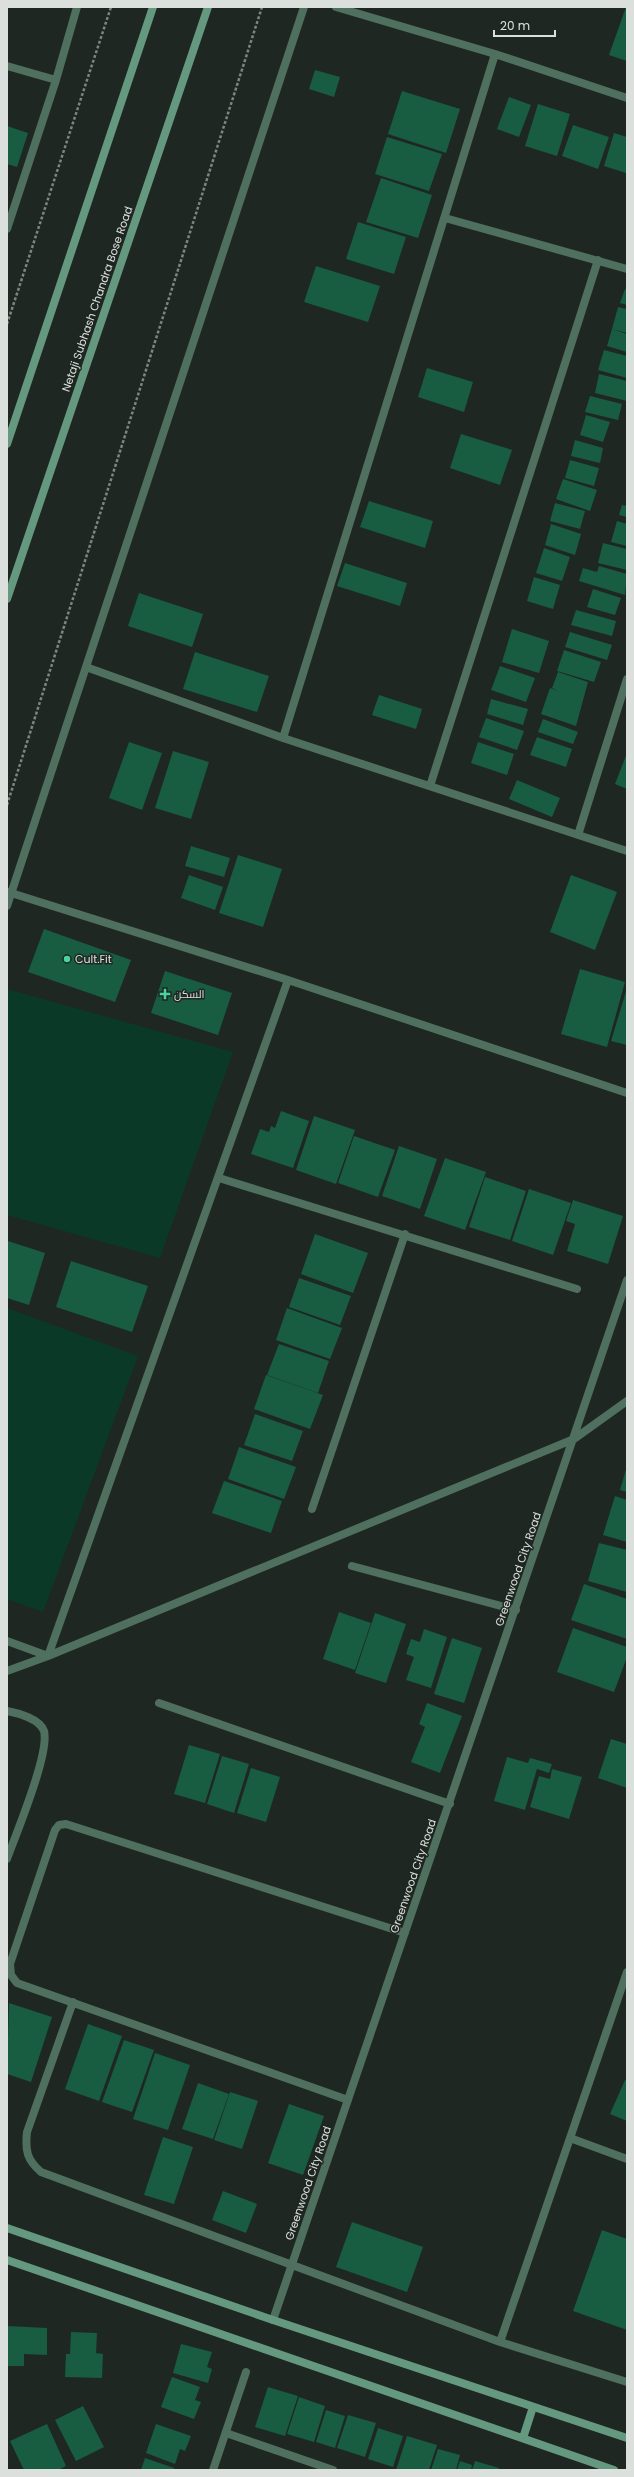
<svg xmlns="http://www.w3.org/2000/svg" width="634" height="2477" viewBox="0 0 634 2477" font-family="Poppins,Cairo,sans-serif">
<rect width="100%" height="100%" fill="#1f2723"/>
<!-- green -->
<path fill="#0b3927" d="M7 989 233 1052 160 1258 7 1215Z
M7 1308 138 1356 43 1612 7 1599Z"/>
<!-- building -->
<path fill="#185c42" d="M626 7H627V61L609 55Z
M315 70 340 77 334 97 309 89Z
M402 91 460 109 446 153 388 134Z
M509 97 531 105 519 137 497 129Z
M538 104 570 114 557 156 525 146Z
M573 125 609 137 598 169 562 156Z
M7 126 28 133 17 167 7 164Z
M614 133 627 137 626 173 604 166Z
M387 137 442 154 429 191 375 174Z
M381 178 432 195 418 238 366 222Z
M358 222 406 237 394 274 346 259Z
M316 266 380 286 368 322 304 302Z
M625 289 627 290V305L620 303Z
M618 307 627 309V333L612 329Z
M612 329 627 334V352L607 346Z
M604 350 627 356V378L598 370Z
M427 368 473 382 464 412 418 397Z
M599 374 627 381V401L595 393Z
M590 396 622 404 618 420 585 412Z
M586 415 610 422 603 442 580 435Z
M461 434 512 450 500 485 450 468Z
M575 440 603 448 600 463 571 456Z
M570 460 599 468 594 486 565 478Z
M563 479 597 490 590 511 556 499Z
M369 501 433 521 425 548 360 527Z
M555 503 585 511 580 529 550 521Z
M622 505 627 506V517L619 515Z
M617 521 627 524V546L611 542Z
M551 524 581 534 575 555 545 545Z
M603 543 627 549V570L598 563Z
M544 548 570 557 562 581 536 573Z
M345 563 407 583 400 606 337 586Z
M599 566 627 574 625 595 579 581 583 568 597 572Z
M534 577 560 585 553 609 527 601Z
M593 589 621 598 615 615 587 607Z
M139 593 203 614 192 647 128 626Z
M576 610 616 621 612 636 571 625Z
M512 629 549 641 539 673 502 662Z
M570 632 612 645 607 660 565 647Z
M564 650 601 662 594 682 557 671Z
M195 652 269 676 257 712 183 689Z
M500 666 535 678 526 702 491 690Z
M558 672 588 682 576 726 541 714 550 688 558 691 552 688Z
M379 695 422 709 416 729 372 715Z
M491 699 528 709 523 725 487 714Z
M486 718 524 731 517 750 479 737Z
M543 719 578 732 573 744 538 732Z
M537 737 572 749 566 767 530 755Z
M129 742 162 753 142 810 109 798Z
M478 742 514 754 507 775 471 763Z
M173 751 209 762 191 819 155 808Z
M627 753V789L615 784Z
M517 780 560 798 552 817 509 799Z
M191 846 230 858 224 877 185 866Z
M238 855 282 869 263 927 219 913Z
M189 875 223 887 215 910 181 898Z
M571 875 617 892 595 950 550 932Z
M44 929 131 960 115 1002 28 972Z
M580 969 625 982 607 1047 561 1034Z
M165 971 232 993 218 1035 151 1013Z
M627 988V1045L611 1041Z
M281 1111 309 1121 293 1168 251 1154 260 1129 269 1132 271 1126 275 1128Z
M314 1116 355 1130 336 1184 296 1170Z
M354 1136 395 1150 378 1197 338 1183Z
M399 1146 437 1159 420 1209 382 1196Z
M445 1158 486 1172 465 1230 424 1216Z
M485 1177 526 1191 510 1240 469 1227Z
M529 1189 571 1203 553 1255 512 1241Z
M573 1200 623 1216 608 1264 567 1251 575 1224 566 1221Z
M315 1234 368 1253 353 1293 301 1274Z
M8 1241 45 1253 29 1305 7 1298Z
M71 1261 148 1286 132 1332 56 1307Z
M299 1278 351 1296 340 1325 289 1307Z
M287 1308 342 1328 330 1359 276 1340Z
M279 1344 329 1361 318 1393 267 1375Z
M266 1375 323 1395 310 1429 254 1409Z
M255 1414 303 1431 292 1461 244 1445Z
M239 1447 296 1467 284 1499 228 1479Z
M627 1466V1492L620 1490Z
M224 1481 282 1501 271 1533 212 1513Z
M615 1496 627 1500V1542L603 1535Z
M599 1543 627 1550V1592L588 1581Z
M584 1584 627 1599V1639L571 1620Z
M339 1612 371 1623 355 1670 323 1659Z
M375 1613 406 1624 386 1683 355 1673Z
M573 1628 627 1647V1657L614 1692 557 1672Z
M424 1629 447 1637 431 1688 406 1680 414 1657 406 1654 411 1639 420 1642Z
M452 1638 482 1648 464 1703 434 1694Z
M427 1703 462 1716 440 1773 411 1762 425 1727 419 1724Z
M611 1739 627 1744V1788L598 1778Z
M189 1745 220 1754 205 1803 174 1794Z
M222 1756 249 1764 234 1813 207 1804Z
M507 1757 528 1763 530 1758 552 1764 549 1773 537 1769 525 1810 494 1801Z
M251 1768 280 1777 266 1822 237 1813Z
M552 1769 582 1777 569 1819 530 1807 539 1776 550 1779Z
M9 2003 52 2017 31 2082 7 2074Z
M88 2024 122 2036 99 2101 65 2089Z
M124 2040 154 2050 132 2112 102 2102Z
M155 2053 190 2065 168 2130 133 2119Z
M625 2080 627 2081V2121L610 2114Z
M198 2083 229 2094 213 2139 182 2129Z
M230 2092 258 2101 242 2149 214 2140Z
M289 2104 324 2116 303 2175 268 2163Z
M163 2137 193 2147 174 2204 144 2195Z
M223 2191 257 2204 246 2233 212 2220Z
M352 2222 423 2247 407 2292 336 2267Z
M602 2230 627 2239V2330L573 2311Z
M7 2326 47 2328V2355L24 2354V2366H7Z
M71 2332 97 2333 96 2353 103 2354 102 2378 65 2377 66 2354H70Z
M181 2344 212 2352 207 2367 212 2369 208 2383 173 2373Z
M172 2377 200 2387 195 2400 201 2402 194 2419 161 2407Z
M268 2387 298 2396 285 2436 255 2427Z
M299 2397 325 2406 314 2442 287 2434Z
M83 2406 104 2447 76 2461 55 2420Z
M326 2410 345 2416 335 2448 316 2442Z
M348 2415 376 2423 365 2457 337 2448Z
M47 2424 66 2466 58 2470H24L10 2441Z
M156 2424 191 2436 185 2451 180 2449 175 2464 146 2453Z
M378 2428 403 2436 393 2467 368 2459Z
M407 2436 437 2445 429 2470H396Z
M438 2449 460 2455 456 2470H431Z
M145 2458 174 2468V2470H141Z
M460 2461 472 2465 471 2470H457Z
M475 2461 499 2468 498 2470H472Z"/>
<g fill="none" stroke-linecap="round" stroke-linejoin="round">
<!-- path -->
<path stroke="#7e8581" stroke-width="2.5" stroke-dasharray="3 2" stroke-linecap="butt" d="M7 324 111 7
M7 805 262 7"/>
<!-- lane -->
<path stroke="#4f6f5f" stroke-width="8" d="M7 1711C18 1713 40 1719 44 1731 50 1753 16 1834 7 1859"/>
<!-- street -->
<path stroke="#4f6f5f" stroke-width="8" d="M336 7 495 54 627 98
M7 66 56 80 77 7
M445 218 627 269
M7 229 56 80
M86 667 283 738 627 851
M283 738 495 54
M430 786 598 260
M578 835 627 679
M8 892 288 980 627 1093
M7 906 304 7
M219 1178 577 1289
M312 1509 405 1234
M352 1566 516 1610
M7 1641 48 1656
M48 1656 288 980
M7 1671 48 1656 574 1439 627 1401
M159 1703 450 1804
M73 2002 27 2132C25 2151 27 2160 41 2172L500 2342 627 2382
M348 2100 17 1983 11 1975 10 1964 55 1830 59 1825 66 1824 405 1933
M570 2138 627 2159
M273 2320 627 1280
M500 2342 627 1972
M226 2433 333 2470
M213 2470 246 2372"/>
<!-- secondary -->
<path stroke="#649980" stroke-width="8" d="M7 444 153 7
M7 599 208 7
M7 2228 273 2320 627 2438
M7 2260 614 2470
M523 2438 533 2407"/>
</g>
<!-- markers -->
<g fill="#47d49d" stroke="#1f2723" stroke-width="1.5">
<circle cx="67" cy="959" r="4"/>
<path d="M163 988h4v4h4v4h-4v4h-4v-4h-4v-4h4z"/>
</g>
<g text-anchor="middle" dominant-baseline="central" stroke-width="3" stroke-linejoin="round" paint-order="stroke">
<!-- street labels -->
<g font-size="11" fill="#dbe0dd" stroke="#1f2723">
<text transform="translate(97 299) rotate(-71)">Netaji Subhash Chandra Bose Road</text>
<text transform="translate(518 1569) rotate(-71)">Greenwood City Road</text>
<text transform="translate(413 1876) rotate(-71)">Greenwood City Road</text>
<text transform="translate(308 2183) rotate(-71)">Greenwood City Road</text>
</g>
<!-- poi labels -->
<g font-size="11" fill="#dbe0dd" stroke="#1f2723" text-anchor="start">
<text x="75" y="959">Cult.Fit</text>
<text x="174" y="994">السكن</text>
</g>
</g>
<!-- border -->
<rect width="634" height="2477" fill="none" stroke="#dbe0dd" stroke-width="16"/>
<!-- scale -->
<path d="M494 30v6h61v-6" fill="none" stroke="#dbe0dd" stroke-width="2"/>
<text x="500" y="30" font-size="12" fill="#dbe0dd" stroke="#1f2723" stroke-width="3" paint-order="stroke">20 m</text>
</svg>
